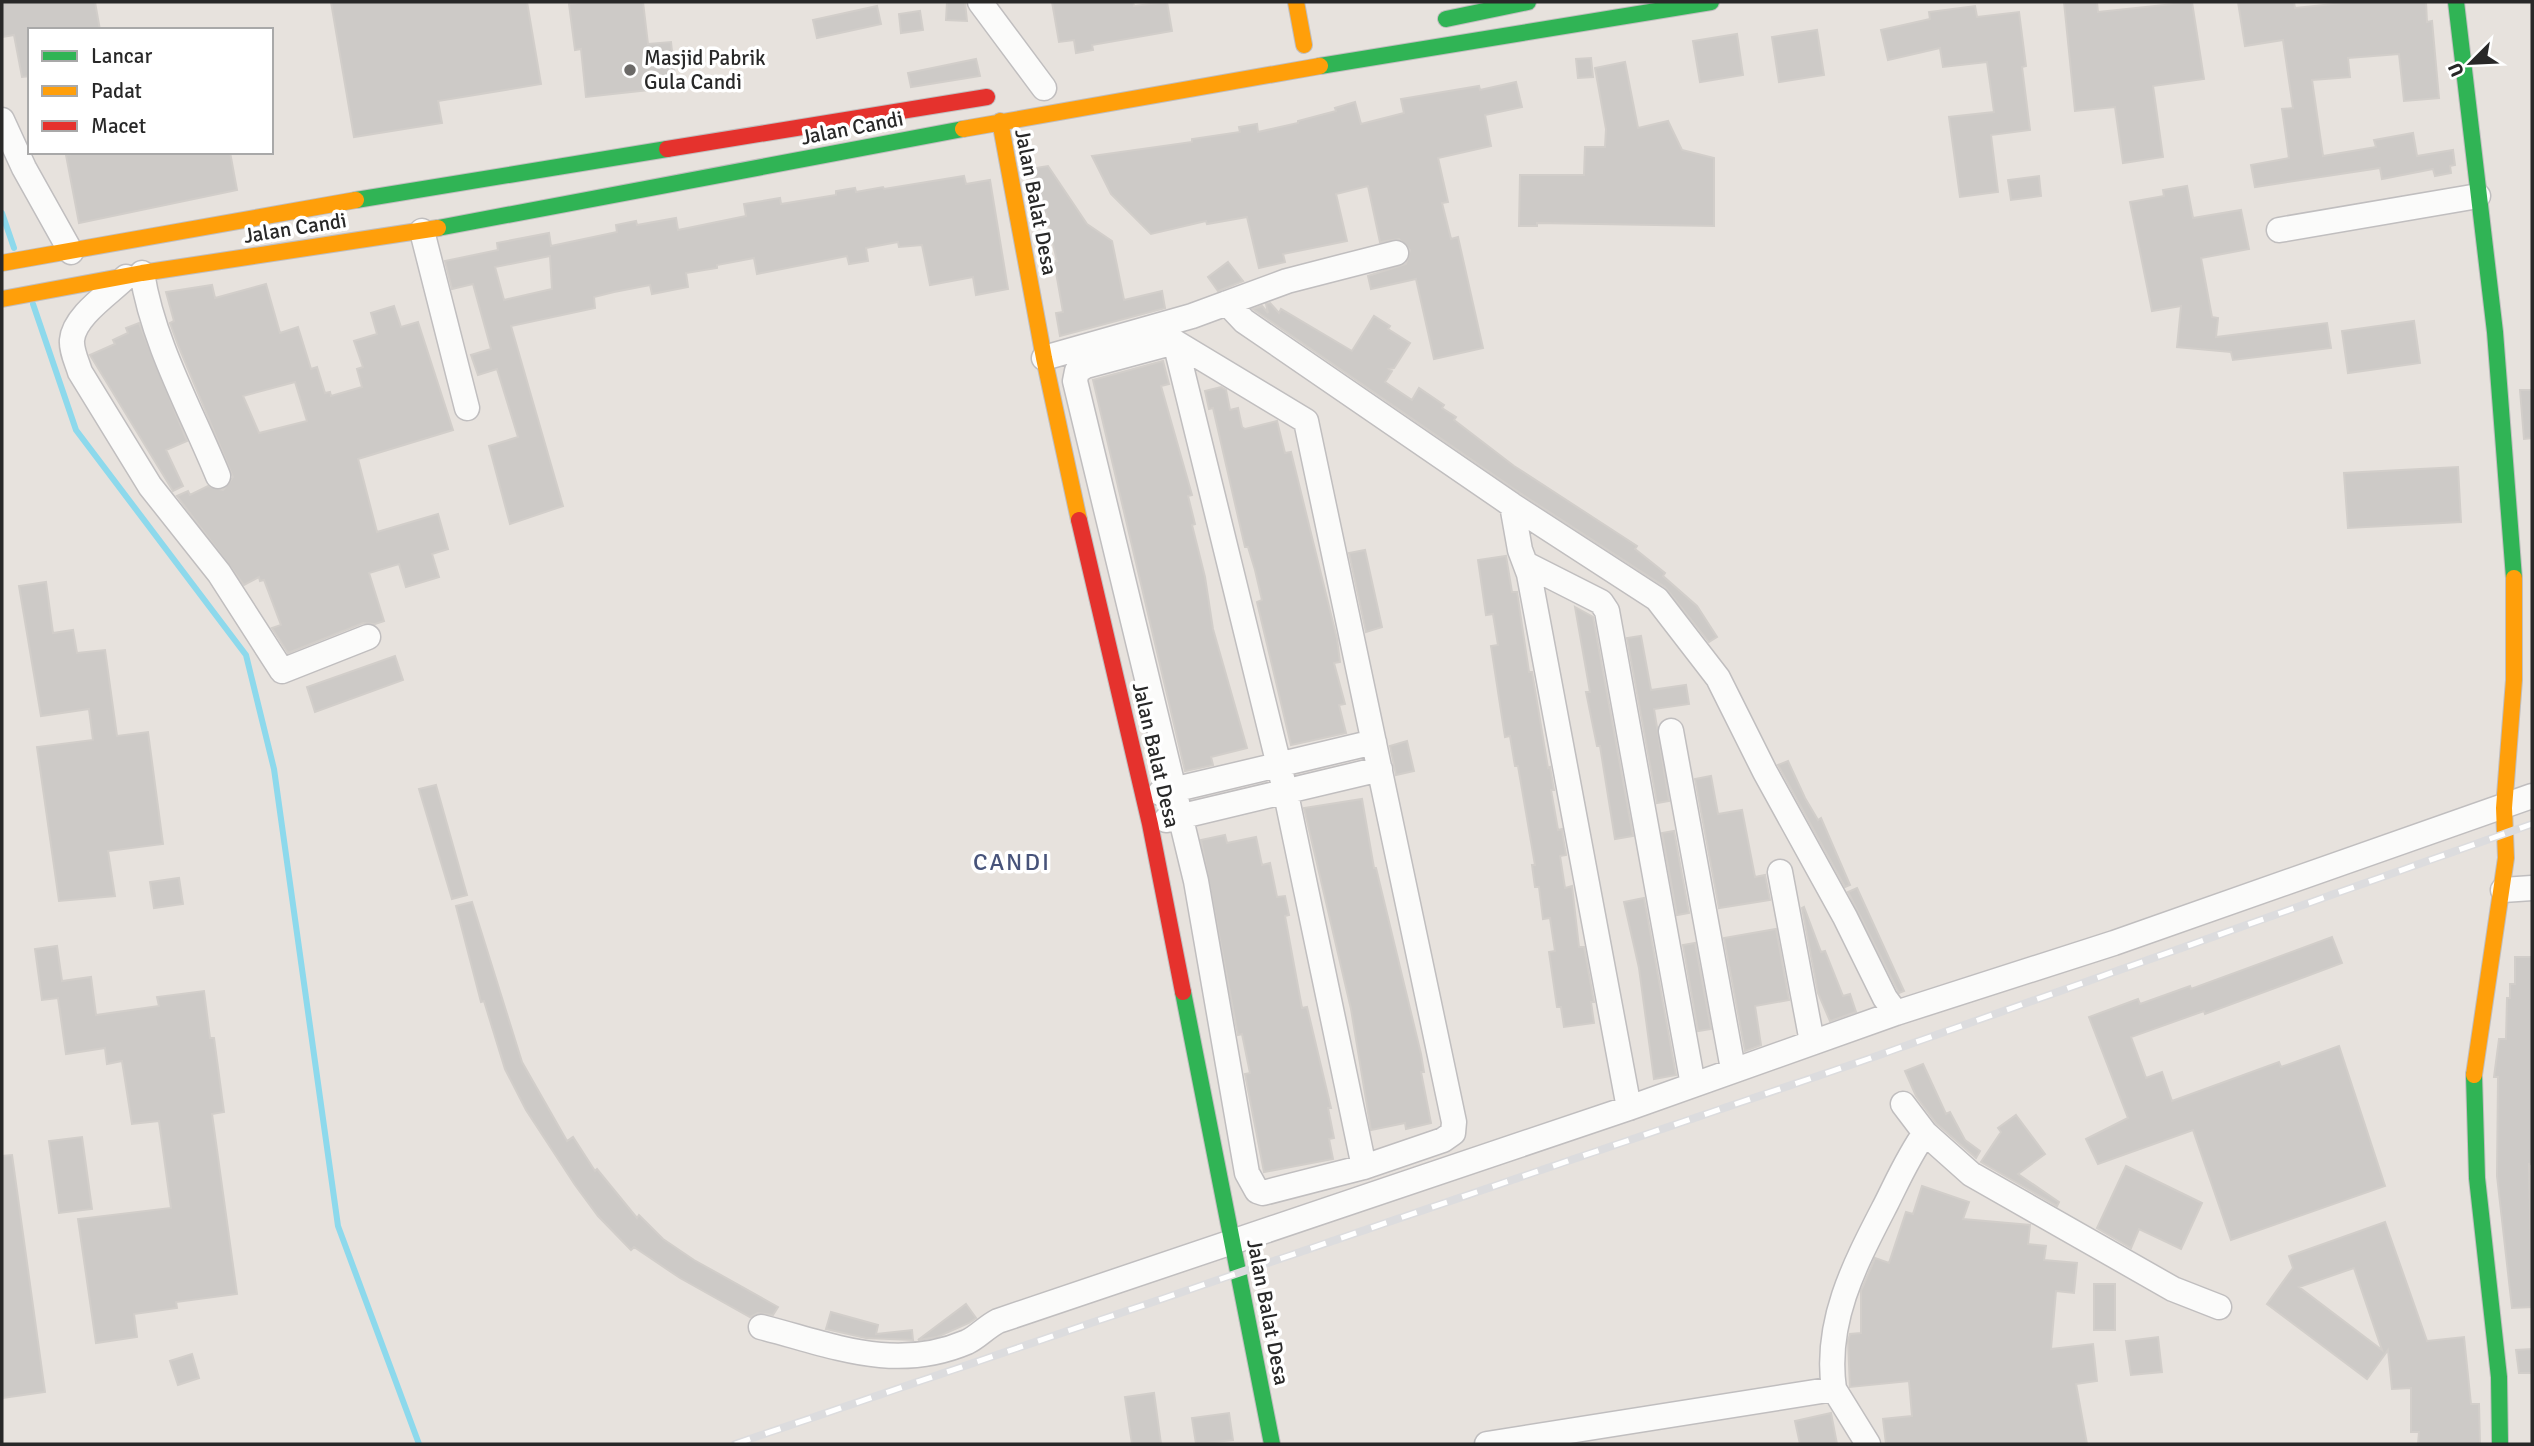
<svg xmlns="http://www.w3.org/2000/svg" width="2534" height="1446" viewBox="0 0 2534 1446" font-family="Signika,sans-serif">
<rect width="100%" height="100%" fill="#e7e2dd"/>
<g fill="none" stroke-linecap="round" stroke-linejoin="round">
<!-- stream -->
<path stroke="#8dd9ec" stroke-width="6" d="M2 213 14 248
M33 304 76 430 246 655 274 769 338 1226 419 1444"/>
</g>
<!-- building -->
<path fill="#cdcac7" stroke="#d2ceca" stroke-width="2" fill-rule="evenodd" d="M2 2H95L100 30H30V76L22 77 14 35 2 37Z
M331 2H527L541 84 438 101 442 123 354 137Z
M586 2H643L648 44 671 42 676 87 586 97 581 49 575 50 569 4Z
M947 2H965L967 21 946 20Z
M1052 2H1133L1134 6 1167 2 1172 31 1092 45 1093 50 1076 53 1074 40 1059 42Z
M2064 2H2097L2098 12 2192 2 2204 79 2153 86 2163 157 2123 163 2115 107 2075 111Z
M2238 2H2294L2295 8 2353 2H2426L2427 22 2432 21 2439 98 2404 101 2399 54 2348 58 2350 77 2312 80 2323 156 2376 147 2374 140 2413 133 2417 156 2453 150 2455 165 2450 166 2451 173 2435 176 2433 169 2382 179 2380 168 2255 187 2251 165 2289 158 2282 109 2293 108 2283 40 2245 46Z
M877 6 881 24 817 38 813 20Z
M1975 6 1977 17 2019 12 2026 66 2022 67 2030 130 1991 135 1998 192 1960 197 1949 117 1994 112 1987 62 1943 67 1940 48 1888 60 1881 30 1930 19 1929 12Z
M920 11 923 30 901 33 899 14Z
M1817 30 1824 75 1779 82 1772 37Z
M1737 34 1743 75 1700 82 1693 41Z
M1591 58 1593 77 1578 78 1576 59Z
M976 59 980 76 911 87 908 73Z
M1625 62 1638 128 1668 121 1682 150 1714 158V226L1537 223V226H1519L1520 175H1584L1585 147H1605L1606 129 1595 68Z
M1516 82 1522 107 1485 115 1491 146 1438 158 1448 202 1442 203 1451 239 1458 237 1483 348 1434 359 1416 279 1371 289 1368 276 1406 264 1410 250 1399 239 1380 242 1368 186 1336 194 1347 241 1283 254 1285 262 1259 268 1247 217 1207 224 1206 221 1151 234 1111 194 1092 156 1192 142V139L1240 132 1239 127 1257 124 1258 132 1298 123V121L1336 111 1335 108 1355 102 1361 124 1404 113 1401 99 1479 86 1480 90Z
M83 152H230L237 190 79 223 66 155Z
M1048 166 1087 224 1112 241 1124 300 1162 291 1165 308 1060 336 1056 313 1063 312 1054 261H1057L1046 213 1038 215 1029 169Z
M964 176 966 184 990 180 1008 289 976 295 973 277 930 285 922 245 899 247 898 242 866 248 868 261 849 264 847 256 757 274 754 258 717 265V268L686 273 688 287 652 294 650 285 614 292 594 297 595 308 511 326 563 506 510 524 489 446 518 437 497 369 478 375 471 355 491 349 473 284 452 289 445 261 498 250 497 243 549 233 551 246 617 232 616 225 636 221 637 225 676 218 678 230 746 216 744 204 780 198 781 204 836 195V191L855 188 856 192 883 187 884 189ZM550 256 552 289 504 300 495 267Z
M2039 176 2041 196 2011 200 2008 180Z
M2187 186 2193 218 2241 210 2249 249 2201 258 2212 317 2218 318 2216 337 2327 323 2331 348 2233 360 2231 352 2177 347 2181 306 2152 311 2130 202 2164 196 2163 190Z
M1228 262 1243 281 1218 291 1208 277Z
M266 284 280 333 298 327 311 369 317 367 325 393 330 392 331 396 362 387 357 369 363 367 354 341 377 334 371 313 394 306 401 327 418 322 453 430 358 459 377 532 438 514 448 549 432 554 439 577 406 587 399 564 369 573 384 621 375 624 363 623 288 653 272 628 281 625 264 580 260 581 259 577 244 585 177 496 188 491 190 495 208 486 223 490 233 477 178 345 170 323 174 321 166 292 212 285 215 298ZM295 382 307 421 259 433 243 396Z
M1270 303 1279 313 1281 309 1352 351 1374 316 1390 326 1388 329 1410 343 1394 368 1389 369 1392 371 1385 382 1412 400 1419 388 1444 405 1442 408 1456 417 1454 420 1514 466 1637 546 1635 549 1665 573 1663 576 1697 606 1717 637 1709 642 1665 587 1520 493 1253 309 1262 306 1268 313 1266 304Z
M2414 321 2420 363 2348 373 2342 331Z
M139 323 187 441 166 450 183 486 173 491 90 355 115 344 113 340 128 333 126 328Z
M1163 361 1169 384 1161 386 1192 495 1188 496 1195 524 1192 525 1205 577 1213 629 1247 748 1211 757 1213 765 1185 771 1093 380Z
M1221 387 1226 390 1230 410 1238 408 1242 427 1245 429 1277 421 1285 453 1291 452 1337 639 1340 662 1334 663 1345 704 1339 705 1346 733 1291 745 1257 602 1262 600 1255 570 1248 547H1245L1213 408 1209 409 1205 391Z
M2520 390H2532V438L2524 439Z
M2458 467 2461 522 2348 528 2344 473Z
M1365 550 1382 627 1366 632 1349 553Z
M1506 556 1512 592H1517L1529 672H1532L1548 768 1550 767 1554 790H1551L1558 830 1562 829 1563 837 1566 855 1560 856 1565 888 1572 886 1579 947H1584L1594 1002H1591L1594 1023 1564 1027 1561 1007H1557L1549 952 1555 951 1550 918 1543 919 1539 887H1535L1532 865H1535L1518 766H1515L1510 736 1505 737 1491 646 1498 645 1493 614 1486 615 1478 560Z
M46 582 53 633 73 630 77 653 105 650 117 736 148 732 163 844 108 851 115 896 59 901 37 747 93 740 89 709 41 716 19 586Z
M1575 607 1593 617 1633 836 1615 839 1600 746H1597L1586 692H1590Z
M1641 636 1651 690 1686 685 1689 704 1654 709 1669 801 1657 803 1627 638Z
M395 656 403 680 315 712 307 687Z
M1407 741 1414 771 1396 775 1390 746Z
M1788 761 1805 798 1818 820 1821 818 1850 885 1845 887 1778 765Z
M1711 776 1718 814 1742 810 1755 877 1765 875 1770 900 1719 908 1695 779Z
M436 785 467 895 452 899 419 789Z
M1362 799 1374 868H1376L1421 1054 1424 1072H1421L1431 1123 1406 1129 1405 1123 1371 1130 1351 1009 1304 808Z
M1674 831 1689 913 1677 915 1662 833Z
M1225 835 1227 843 1256 837 1262 865 1270 863 1277 897 1285 896 1289 915 1285 916 1302 1008 1307 1007 1331 1108H1328L1334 1138 1329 1139 1333 1159 1264 1172 1245 1074 1250 1073 1242 1034 1238 1035 1201 840Z
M179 878 183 904 154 908 150 882Z
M1857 888 1904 991 1899 993 1848 892Z
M1644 898 1676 1075 1654 1079 1639 968 1624 902Z
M472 902 522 1062 567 1141 573 1137 595 1171 597 1169 637 1218 639 1215 663 1239 694 1260 778 1307 773 1315 758 1313 750 1317 680 1278 634 1247 631 1250 598 1216 575 1185 526 1110 505 1069 484 1001 481 1002 456 906Z
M1804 907 1821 952 1825 951 1843 996 1850 994 1856 1012 1830 1021 1818 993 1802 908Z
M1776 929 1789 1000 1755 1006 1761 1045 1745 1051 1724 938Z
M2332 937 2342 963 2205 1014 2204 1011 2131 1037 2146 1078 2162 1072 2172 1101 2279 1062 2281 1067 2339 1046 2385 1186 2231 1240 2193 1130 2098 1164 2086 1139 2128 1118 2089 1017 2138 999 2140 1004 2190 986 2191 989Z
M1695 943 1711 1029 1698 1031 1683 945Z
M57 946 62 981 91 977 96 1015 159 1006 157 997 204 991 210 1038H214L224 1112 212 1114 237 1294 176 1302 177 1308 134 1314 137 1337 96 1343 78 1219 171 1208 159 1121 132 1124 122 1061 107 1064 105 1048 66 1054 58 998 42 1000 35 949Z
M2515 957H2532V1164H2529L2532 1307 2512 1308 2497 1176 2498 1077H2494L2499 1039H2506L2507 998H2510V984H2515Z
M1923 1064 1946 1114 1950 1112 1965 1140 1980 1151 1976 1158 1936 1123 1916 1096 1905 1071Z
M2016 1115 2045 1154 2018 1174 2059 1202 2057 1206 1981 1162 2001 1132 1998 1128Z
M82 1137 92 1209 59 1213 49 1141Z
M12 1155 45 1392 2 1398V1156Z
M2126 1166 2202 1203 2181 1249 2139 1229 2131 1248 2097 1228Z
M1922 1186 1969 1202 1963 1219 2030 1225 2028 1244 2046 1246 2044 1260 2077 1263 2074 1293 2056 1291 2051 1349 2093 1344 2097 1381 2076 1384 2087 1444H1886L1883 1419 1912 1416 1909 1381 1850 1387 1848 1341 1850 1334 1861 1333V1291L1875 1258 1889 1263 1906 1212 1913 1214Z
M2385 1222 2427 1341 2464 1337 2471 1404H2479L2480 1444H2418L2419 1432H2411V1388L2392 1389 2388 1350 2367 1379 2267 1304 2293 1268 2289 1256ZM2354 1268 2382 1350 2299 1287Z
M2094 1284H2115V1330H2094Z
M966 1304 976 1318 969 1323 937 1337 918 1340Z
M831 1312 878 1325 876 1334 912 1330 913 1340 866 1338 826 1329Z
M2158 1337 2162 1372 2131 1375 2126 1341Z
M2532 1349V1373H2519L2516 1350Z
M192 1354 199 1378 178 1385 170 1361Z
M1154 1393 1161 1444H1132L1125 1397Z
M1229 1413 1233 1440 1196 1444 1192 1418Z
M1831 1413 1837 1444H1800L1795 1421Z"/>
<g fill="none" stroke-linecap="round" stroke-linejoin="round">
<!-- street casing -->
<g stroke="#c0bebf" stroke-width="27">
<path id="street" d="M980 2 1044 88
M2 120 24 168 71 252
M2279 230 2478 196
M422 231 467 408
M142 273C153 343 191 410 218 476
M126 277C110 293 74 316 72 340 71 350 77 362 80 372L150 486 219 573 282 671 368 637
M1227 303 1244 321 1512 505 1657 599 1718 678 1765 772 1845 917 1885 998 1896 1013
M1175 342 1306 421 1454 1122 1453 1133 1443 1140 1364 1167 1263 1193 1257 1191 1247 1173 1196 881 1075 381 1077 371 1086 366Z
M1175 342 1286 794 1364 1167
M1044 358 1192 316 1287 281 1396 253
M1512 505 1520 550 1529 574 1629 1108
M1526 564 1601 602 1607 611 1693 1085
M1671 731 1733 1069
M1160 793 1374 742
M1166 820 1380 769
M1780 872 1812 1042
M2503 890 2532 888
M1903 1104 1925 1133
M761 1327C832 1345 894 1373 967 1342 978 1337 986 1327 998 1321L1629 1108 1896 1013 2114 943 2532 796
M1834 1389C1824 1321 1856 1262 1886 1204 1898 1180 1909 1155 1925 1133L1971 1174 2173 1289 2219 1307
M1487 1444 1834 1389 1868 1444"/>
</g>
<!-- fast casing -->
<g stroke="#c0bebf" stroke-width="18">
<path id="fast" d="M2456 2 2495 332 2514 578
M1446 19 1528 2
M1320 66 1711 2
M356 200 667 149
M438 228 963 129
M1183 992 1272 1444
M2474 1075 2477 1178 2499 1377 2500 1444"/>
</g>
<!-- slow casing -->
<g stroke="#c0bebf" stroke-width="18">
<path id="slow" d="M1296 2 1304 45
M1000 121 1044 358 1079 520
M963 129 1320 66
M2 263 356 200
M2 299 142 273 438 228
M2474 1075 2506 858 2504 808 2514 680V578"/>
</g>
<!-- jam casing -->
<g stroke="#c0bebf" stroke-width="18">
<path id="jam" d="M667 149 987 97
M1079 520 1150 824 1183 992"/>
</g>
<!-- street -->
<use href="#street" stroke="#fbfbfa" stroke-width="24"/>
<!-- fast -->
<use href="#fast" stroke="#30b455" stroke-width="16"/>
<!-- slow -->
<use href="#slow" stroke="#ff9f0a" stroke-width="16"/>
<!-- jam -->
<use href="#jam" stroke="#e5322d" stroke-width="16"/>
<!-- rail casing -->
<g stroke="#dcdcde" stroke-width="8">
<path id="rail" d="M735 1444 1868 1059 2532 824"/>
</g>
<!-- rail -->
<use href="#rail" stroke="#fff" stroke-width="5" stroke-dasharray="16" stroke-linecap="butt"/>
</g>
<!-- markers -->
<circle fill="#6b6967" stroke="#fff" stroke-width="2.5" cx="630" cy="70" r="7"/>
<g text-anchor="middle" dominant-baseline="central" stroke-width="7" stroke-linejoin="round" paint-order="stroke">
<!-- poi labels -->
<g font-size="21" fill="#282828" stroke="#fff" text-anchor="start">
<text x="644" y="58">Masjid Pabrik<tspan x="644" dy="24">Gula Candi</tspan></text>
</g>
<!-- street labels -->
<g font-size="21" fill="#282828" stroke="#fff">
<text transform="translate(852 128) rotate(-11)">Jalan Candi</text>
<text transform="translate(1036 202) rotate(79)">Jalan Balat Desa</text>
<text transform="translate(295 228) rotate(-9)">Jalan Candi</text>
<text transform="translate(1156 755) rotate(77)">Jalan Balat Desa</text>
<text transform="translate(1268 1312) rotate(79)">Jalan Balat Desa</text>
</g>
<!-- quarter labels -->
<g font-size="24" letter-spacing="2" fill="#47537a" stroke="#fff">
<text x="1012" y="862">CANDI</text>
</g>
</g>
<!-- border -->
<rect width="2534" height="1446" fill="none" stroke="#282828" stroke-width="7"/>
<!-- legend -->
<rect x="28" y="28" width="245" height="126" fill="#ffffff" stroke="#a9a9a9" stroke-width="2"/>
<rect x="42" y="51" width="35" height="10" fill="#30b455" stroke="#a9a9a9" stroke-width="2"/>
<text x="91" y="63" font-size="21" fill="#282828">Lancar</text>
<rect x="42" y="86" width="35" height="10" fill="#ff9f0a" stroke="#a9a9a9" stroke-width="2"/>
<text x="91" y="98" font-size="21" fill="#282828">Padat</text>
<rect x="42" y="121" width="35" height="10" fill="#e5322d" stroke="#a9a9a9" stroke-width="2"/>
<text x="91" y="133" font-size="21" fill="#282828">Macet</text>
<!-- north arrow -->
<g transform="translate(2471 63) rotate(246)" stroke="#ffffff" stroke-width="5" paint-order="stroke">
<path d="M0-5L12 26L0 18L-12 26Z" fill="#282828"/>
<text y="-10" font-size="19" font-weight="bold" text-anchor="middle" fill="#282828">U</text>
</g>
</svg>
